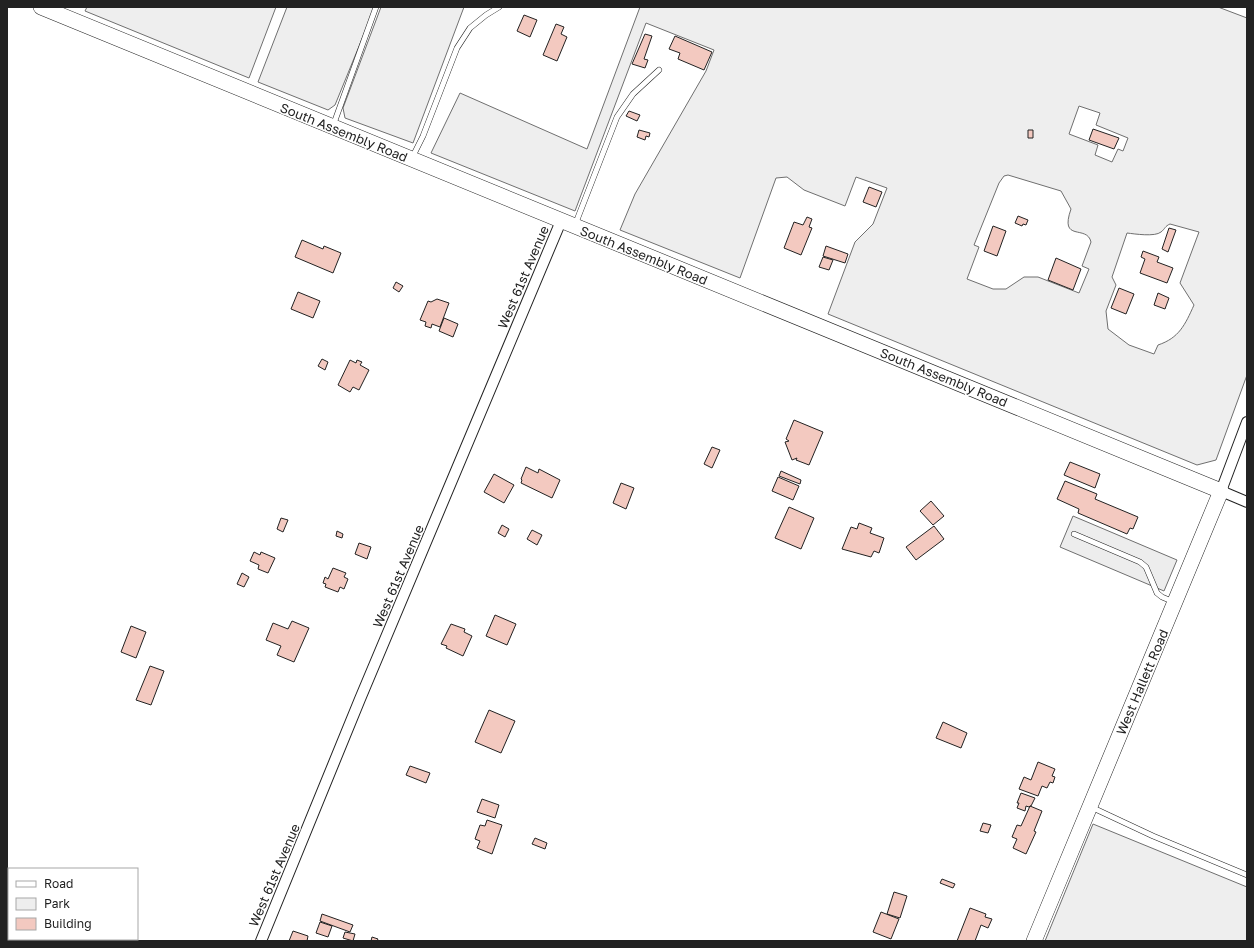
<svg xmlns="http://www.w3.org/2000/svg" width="1254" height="948" viewBox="0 0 1254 948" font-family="'Golos Text',sans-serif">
<rect width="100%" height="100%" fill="#fff"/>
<!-- green -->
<path fill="#eee" stroke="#6f6f6f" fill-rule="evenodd" d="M87 7H276L249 78 85 11Z
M287 7H375L335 105 328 110 258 82Z
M381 7H464L413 143 345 118 343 108Z
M640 7H1218L1247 18V375L1216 460 1197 465 828 314 855 242 873 224 887 188 856 177 845 206 804 190 787 177 776 178 740 278 620 230 635 194 706 71 714 50 646 23 575 211 431 153 460 93 587 149ZM1079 106 1100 113 1096 125 1128 138 1123 151 1118 149 1112 162 1095 155 1098 145 1069 134ZM1008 175 1061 191 1071 209C1059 243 1087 224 1091 242L1082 266 1089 269 1079 293 1038 277H1024L1006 289H993L967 279 979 247 974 245 999 183 1004 176ZM1170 224 1199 232 1180 283 1194 305C1185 325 1179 338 1158 345L1154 354 1129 345 1108 329 1106 311 1116 285 1112 277 1127 233C1135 234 1155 237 1161 232 1165 229 1165 226 1170 224Z
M1093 824 1247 887V941H1045Z"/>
<!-- parking -->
<path fill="#ededed" stroke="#6f6f6f" d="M1073 516 1177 560 1164 591 1060 547Z"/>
<!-- building -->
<path fill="#f3c9c0" stroke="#222" d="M524 15 537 20 530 37 517 31Z
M556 24 564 27 561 34 567 37 557 61 543 55Z
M645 34 652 36 644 59 648 60 645 68 632 64Z
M675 36 712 52 704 70 678 59 680 53 669 49Z
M629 111 640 115 637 121 626 116Z
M1093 129 1119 138 1114 149 1089 140Z
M639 130 650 133 649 137 646 136 645 140 637 137Z
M1028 130H1033V138H1028Z
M869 187 882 192 876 207 863 202Z
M1018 216 1028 220 1026 225 1023 224 1022 226 1015 223Z
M807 217 812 219 809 227 812 228 801 255 784 248 794 222 803 225Z
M993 226 1006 231 997 256 984 251Z
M1169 228 1176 230 1168 252 1162 249Z
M302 240 323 249 324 246 341 253 333 273 295 257Z
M826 246 848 254 845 263 823 256Z
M1143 251 1159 257 1157 262 1173 268 1167 283 1140 273 1145 259 1141 257Z
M823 257 833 260 829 270 819 267Z
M1056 258 1081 269 1073 290 1048 280Z
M396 282 403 286 399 292 393 288Z
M1119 288 1134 294 1126 314 1111 308Z
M298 292 320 301 313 318 291 309Z
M1158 293 1169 298 1165 309 1154 305Z
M437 299 449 303 440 327 432 324 431 328 425 326 426 322 420 320 428 301 431 302Z
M444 318 458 324 453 337 439 331Z
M322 359 328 362 325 370 318 366Z
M350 360 356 363 357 360 362 362 360 365 369 370 359 390 353 387 350 392 338 385Z
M794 420 823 432 809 465 796 460 797 458 792 460 785 442 789 441 786 439Z
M712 447 720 450 712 468 704 464Z
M1070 462 1100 474 1095 488 1064 475Z
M526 467 538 473 539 469 560 480 552 498 521 483 522 480 521 479Z
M781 471 801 480 800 484 779 476Z
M494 474 514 485 504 503 484 492Z
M778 477 799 486 793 500 772 491Z
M1065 481 1097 494 1095 499 1138 517 1133 529 1130 528 1127 534 1078 513 1079 509 1057 499Z
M621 483 634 488 626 509 613 503Z
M931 501 944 516 933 525 920 511Z
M789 507 814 518 801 549 775 538Z
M281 518 288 520 283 532 277 529Z
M859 523 872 528 870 533 884 538 879 553 874 551 871 557 842 549 851 527 857 529Z
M502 525 509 529 505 537 498 533Z
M934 526 944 539 916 560 906 547Z
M532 530 542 535 537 545 527 539Z
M337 531 343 534 342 538 336 536Z
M359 543 371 547 367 559 355 554Z
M254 552 260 555 261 552 275 558 268 573 258 569 259 565 250 561Z
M333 568 346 573 344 577 348 579 344 589 340 587 338 592 325 587 326 584 323 583 325 577 328 579Z
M242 573 249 577 244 587 237 584Z
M495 615 516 624 507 645 486 636Z
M292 621 309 628 294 662 277 655 281 646 266 640 273 623 288 629Z
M451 624 465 629 464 632 472 636 463 656 446 648 447 646 441 644Z
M131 626 146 632 136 658 121 652Z
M150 666 164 671 151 705 136 700Z
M489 710 515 721 501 753 475 742Z
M943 722 967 733 961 748 936 738Z
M1038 762 1055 769 1052 776 1055 777 1053 783 1050 782 1047 788 1042 786 1038 796 1019 789 1024 777 1031 780Z
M410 766 430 773 426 783 406 775Z
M1021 793 1035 798 1031 806H1030L1029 807 1026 806 1025 811 1017 808 1019 803H1017Z
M482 799 499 805 495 818 477 812Z
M1030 806 1042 811 1034 831 1036 832 1026 854 1013 848 1017 839 1012 837 1017 825 1021 826Z
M487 820 502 825 492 854 477 848 480 841 475 839 480 825 485 826Z
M983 823 991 825 988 833 980 831Z
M535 838 547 843 545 849 532 844Z
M942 879 955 884 953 888 940 883Z
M894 892 907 896 900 918 887 914Z
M970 908 986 914 985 917 992 919 988 928 981 925 975 941H957Z
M881 912 899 919 891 939 873 932Z
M322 914 353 925 350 932 320 921Z
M320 922 332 926 328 937 316 933Z
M293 931 308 936 307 941H289Z
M345 932 355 934 353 941 343 938Z
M372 937 378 939 377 941H371Z"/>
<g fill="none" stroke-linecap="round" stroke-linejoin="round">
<!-- lane casing -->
<g stroke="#222" stroke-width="6">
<path id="lane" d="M333 126 376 7
M412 158 423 136 457 48 470 28 486 15 499 7
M575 225 617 117 633 94 659 70
M1074 534 1140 562 1146 567 1149 574 1157 593 1162 597 1174 602
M1091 807 1153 836 1247 875"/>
</g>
<!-- street casing -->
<g stroke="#222" stroke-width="12">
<path id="street" d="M1247 422 1221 491 1247 502
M261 941 360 699 561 221"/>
</g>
<!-- secondary casing -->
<g stroke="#222" stroke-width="16">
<path id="secondary" d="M41 7 1221 491 1034 941"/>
</g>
<!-- lane -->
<use href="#lane" stroke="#fff" stroke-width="5"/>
<!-- street -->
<use href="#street" stroke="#fff" stroke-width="10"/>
<!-- secondary -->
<use href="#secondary" stroke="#fff" stroke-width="15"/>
</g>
<g text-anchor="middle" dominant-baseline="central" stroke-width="3" stroke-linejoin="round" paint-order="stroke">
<!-- street labels -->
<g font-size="13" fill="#222" stroke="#fff">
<text transform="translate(344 132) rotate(22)">South Assembly Road</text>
<text transform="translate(644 255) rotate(22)">South Assembly Road</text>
<text transform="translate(523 277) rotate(-67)">West 61st Avenue</text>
<text transform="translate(944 377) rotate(22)">South Assembly Road</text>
<text transform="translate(398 576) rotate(-67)">West 61st Avenue</text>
<text transform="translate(1142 682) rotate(-67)">West Hallett Road</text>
<text transform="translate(274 875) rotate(-67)">West 61st Avenue</text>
</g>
</g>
<!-- border -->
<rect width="1254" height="948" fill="none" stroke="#222222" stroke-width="16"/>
<!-- legend -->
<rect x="8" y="868" width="130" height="72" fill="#ffffff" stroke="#a7a7a7"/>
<rect x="16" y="881" width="20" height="6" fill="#ffffff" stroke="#a7a7a7"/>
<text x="44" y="888" font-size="12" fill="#222222">Road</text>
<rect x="16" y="898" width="20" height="12" fill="#eeeeee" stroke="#a7a7a7"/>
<text x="44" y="908" font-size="12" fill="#222222">Park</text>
<rect x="16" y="918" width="20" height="12" fill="#f3c9c0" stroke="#a7a7a7"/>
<text x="44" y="928" font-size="12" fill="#222222">Building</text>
</svg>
